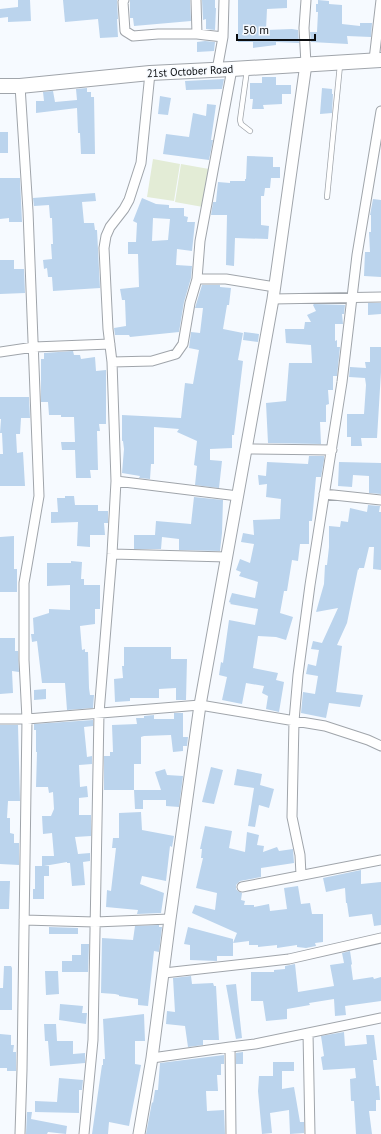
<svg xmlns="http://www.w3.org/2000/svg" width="381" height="1134" viewBox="0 0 381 1134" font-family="'PT Sans',sans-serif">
<rect width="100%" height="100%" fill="#f6faff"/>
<!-- green -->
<path fill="#e3ecd6" d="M153 159 180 164 174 201 147 197Z
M181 164 209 169 203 207 175 202Z"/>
<!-- building -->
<path fill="#bbd4ed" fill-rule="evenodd" d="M18 0H30L31 21 8 22V17L0 18V9L18 7Z
M63 0H117L118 19H117L118 37 100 38 98 19 65 22Z
M130 0H190L191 21 134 26 133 18H130Z
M202 0H215V8H216L215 30 206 29V19L203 20Z
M238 0H287V8L267 9 266 30 292 29 298 30 299 43 276 42V45L253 48V42H238Z
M318 0 329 1V4L342 5V24L360 26V23H372L371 37 347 36 348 44 311 42 310 32H317L318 12H316V4H318Z
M205 41 215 42 214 51 197 52V42Z
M262 77H276V85H291V94H282V104L263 105 264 109H252L253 99H250V83H262Z
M224 79 222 89 186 90 185 81Z
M87 88V92H91V97H94L95 154H81L80 133H78L77 108 36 113V101H44L43 92 53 91 55 102 77 100 76 89Z
M322 88 332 89V94H333L332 113 320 114Z
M160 96 171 98 168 115 158 114Z
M207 104 216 105 211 140H213L209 160 163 154 166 134 189 137 193 113 206 116Z
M0 132H8V153H0Z
M247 156 273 157V167H280V178H271L270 188H265L264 196H261V225L269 226 268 239 235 238 234 266 226 265 227 215H211L213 202H216L218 182 230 183V181H245V179H246Z
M0 178H20L22 222H9V218L0 219Z
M95 193 96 201 82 202 84 223H94L95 230H97L100 288 53 291 52 277H48L47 268 44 269 43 260 52 259 51 244H53L52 218H50L49 205 34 206 33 198Z
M142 198 156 204 169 205V208H184V216L188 217 187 222H195L192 251 177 249 176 265 192 266 191 278 184 302 179 332 130 337 129 335H115L114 328 126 326 125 300H122L120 289 139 287 138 254H128V242H136L137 223 133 221ZM153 218 170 219 168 240 152 241Z
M373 199 381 200V277L364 276 365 252H370L369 232H371V215H370Z
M0 260H14V269H24L25 293 0 294Z
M202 285H220V287L231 288 229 305H227L223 329 243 333 238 360 243 361 234 435H232V448L210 449V460L222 461 219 488 195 485 197 466 194 465 197 441 177 432 179 429 154 427V464H151L150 479 139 478 140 476 122 473 124 449 123 441H122V415L181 418 185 383 193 384 199 350 189 348 191 332 200 333 203 308H195Z
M368 303H381V314L368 315Z
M314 304 345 305 344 314H342L343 324H335V341L337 340V347H340L337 376H333V390H328L329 404 326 405V422H320L321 444 268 443 266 403 286 401 289 363H312L311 345 286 343 285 329H304L305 322H311L307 315 316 311 313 305Z
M244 332 259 334 258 342 243 340Z
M370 347H381V372L377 438H361L362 446H351V437H347V414H364L366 385 365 378 349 377 350 367 366 368 365 362H370Z
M73 351 74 355H80L81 359 95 357 96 371 106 370V424H99L100 431H97L98 470H90L91 478H76L75 450H62L61 442H75L74 417H61V415H49L48 402H41V359H44V353Z
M0 397H29L30 418H21L20 434H16L17 453 23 452 25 486H0V454H3L2 433H0L1 419H0Z
M309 456H324V460L321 477H316L312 521H309V544H300L298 561 292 560 287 591H284L280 613 293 617 286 640 276 637 258 636 253 668 278 673 276 680 284 682 279 712 266 709 268 696 262 693 264 686 246 683 242 704 222 700 227 677 219 675 221 662 223 663 229 620 255 625 258 609 230 604 231 603 229 602 232 593 255 598 258 582 239 576 241 572 236 570 240 559 250 563 254 544 241 542 243 533 254 535 253 520 280 519 281 499 266 497 267 484 259 485 258 475 266 476 267 462 308 464Z
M339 462 381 463V494L369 493V476L353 475 352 487 338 486Z
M65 496H74L75 505H98V511H108V523H104L105 535H90V547L77 546 78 522 51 523V512H58L57 498H65Z
M194 497 223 500 222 533 220 551 179 550V539L162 537 161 549H134V535H155L156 521 191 524Z
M368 505 380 506 379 512H381V570L373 569 374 547H369L364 568H359V570L358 569 347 623 337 645 342 646 336 692 363 695 360 707 329 703 326 718 301 713 303 692 315 694 318 676 306 674 308 664 316 666 319 650 311 649 313 641 322 643 338 608 316 612 324 584 325 565H327L329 547V526L340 527 341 521 348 522 350 508 367 512Z
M14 536V569H17V592H0V537Z
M71 561 82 562 81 579H84V585H100V609H95V624L80 626 82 650 85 649V652H88L89 688 90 695H94L93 708 67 710 65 683H42L37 641 32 642 31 634H34L33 618 49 613V609L70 610V585L47 586V563H71Z
M0 638H15V651H18L19 672 12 671 13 693 0 694Z
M124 647H171V659H187L186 700H176V688L159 689V698H130V701L115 702 114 679 123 678 122 666H124Z
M46 689V699L34 700V690Z
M174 713H183V737H188L187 746H183V751L173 752 171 735 144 736 141 737V764H134V790H161L155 772 165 769 167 775 183 776 179 807 166 806V800H143V809H135L134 790H104V756H110V752H113L112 725 137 724 136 718H144V716L154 715V719H174Z
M93 720V726L84 727 87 757 92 756V764L79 765 80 787 87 786 88 797 79 798V815H91V836L75 837 78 854 90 853V861L83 862 85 885 72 886 70 863H67V862L44 866H49V876H44V899H33V889H35V866H42V856H54L52 833 43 834 42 816H51L54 809 53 792 49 793 48 787H36L37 752H36V730H34V724Z
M0 725H18L20 801H8L7 818H10V833L14 834V843H19V865L0 864Z
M211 767 223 770 214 804 202 802Z
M237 769 262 774 260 785 274 789 269 808 259 805 255 827 248 826 254 788 234 785Z
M141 812 142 830 174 836 172 847 170 846 166 881 142 876 140 884 164 893 161 913 137 914 138 910 106 907 107 890 111 891 116 848H112L113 838H119V813Z
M205 826 232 831 229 848 245 852 247 832 259 835 257 845 264 846 263 852 277 847 279 851 293 849 294 863 261 868V877L240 881 236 885V889L238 891 242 893 241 900 245 901 244 905H254V907L269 904 270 911 287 909 284 888 298 886 301 904 310 903 312 914H323V942L315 943 316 946 306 948 297 947V945L277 948V945L258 947V945H249V941L233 943 237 933 192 913 195 905 215 910 217 893 196 888 203 858H201L202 849H200Z
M361 870V884L381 882V925L374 926 372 914 349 917 347 903H346L345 888 326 892 323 878Z
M0 881H10L9 909H0Z
M159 925V927H162L159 952 154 951 148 1006 138 1005V999L119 996V995L115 994 101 993 102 938 133 940 135 926Z
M49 927 78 928V934H49Z
M188 927 233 939V956H217V961L190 960V945L184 944Z
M81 944H89L88 972H62V961H72V955H81Z
M350 951 352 964 351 965 353 980 373 977 374 979 381 977V1001L345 1006 346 1015 335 1016 334 999 309 1003 310 1005 287 1009V1019L266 1021 263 1001H251V972H274V970L285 969V966L295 964 298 992 334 986 330 965 344 963 342 953Z
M4 966H11L12 968V1010H0V988H3Z
M45 971H58L59 994 46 995Z
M191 976 192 984 213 983 214 986H216L219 1040H203V1045L188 1047 185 1026 166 1024 167 1011 175 1012 173 978Z
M236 984 242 1038 236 1039 226 985Z
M60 1004 83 1006 82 1013H87L86 1024 59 1020Z
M144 1014 145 1041H135V1064L141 1065 129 1126 109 1122 108 1134H92L102 1065H103V1059H105L103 1019Z
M44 1024H56L57 1041H73V1054L85 1053V1063L50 1066 48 1041H45Z
M344 1032 345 1046 367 1044 366 1035H374L377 1060H373L376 1086H379L380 1100H376V1111H369L372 1134H356L354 1101H351L350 1079 356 1078 355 1068 323 1070 321 1057 324 1056 321 1036Z
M0 1034 11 1035V1045H14L13 1052H16V1071H7V1068H0Z
M243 1052V1064H236V1053Z
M224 1055V1064H221V1075H217L218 1091H206L207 1111 224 1110 225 1134H146L152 1102 153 1103 155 1090H158L160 1063Z
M273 1062H294V1071H282V1089L294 1087 300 1122H304V1133L290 1134 289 1110 270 1113 272 1133 262 1134 258 1091 259 1076H273Z
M59 1078 83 1080 82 1090H79V1113L35 1112V1101L57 1102Z
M27 1112H32L31 1119 67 1126 66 1134 48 1132 47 1134H26Z"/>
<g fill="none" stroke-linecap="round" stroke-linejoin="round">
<!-- service casing -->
<g stroke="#a0a5ab" stroke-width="6">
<path id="service" d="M247 70 240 120 241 124 250 131
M327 197 340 65"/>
</g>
<!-- minor casing -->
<g stroke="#a0a5ab" stroke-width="11">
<path id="minor" d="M124 0 123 2 125 31 133 36 158 34H197L223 37
M196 0 197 34
M306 0 304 28 306 64
M374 60 381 0
M217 70 223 37 224 0
M197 279H226L275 287
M273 299 381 297
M0 352 34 347 110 344
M112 362 152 361 176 354 183 344 190 303 197 279 200 241 232 69
M246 449 332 450
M116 481 238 496
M324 494 381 500
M112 554 227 557
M0 719H27L200 705 325 726 368 740 381 746
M301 875 300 855 292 817 294 721 298 675 310 585 342 382 357 255 381 111
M242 887 381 860
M24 920 95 922 170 919
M164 973 289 959 381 938
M308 1033 310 1134
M230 1047 231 1134
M152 1058 230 1047 255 1044 381 1018
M20 1134 22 1070 27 719 24 660V583L39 496 28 211 20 86
M84 1134 93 1040 99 713 112 554 116 481 112 362 108 329 104 248 106 236 110 227 124 209 129 200 141 163 150 73"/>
</g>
<!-- tertiary casing -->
<g stroke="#a0a5ab" stroke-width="13">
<path id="tertiary" d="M139 1134 152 1058 170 919 200 705 273 299 306 64"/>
</g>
<!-- primary casing -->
<g stroke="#a0a5ab" stroke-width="16">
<path id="primary" d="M0 86H20L150 73 232 69 381 60"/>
</g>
<!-- service -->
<use href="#service" stroke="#fff" stroke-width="4.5"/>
<!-- minor -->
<use href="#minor" stroke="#fff" stroke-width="9"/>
<!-- tertiary -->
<use href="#tertiary" stroke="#fff" stroke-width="11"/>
<!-- primary -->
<use href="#primary" stroke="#fff" stroke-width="14"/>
</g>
<g text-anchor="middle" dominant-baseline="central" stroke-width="3" stroke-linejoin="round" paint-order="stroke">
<!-- street labels -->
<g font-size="11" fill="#0b0d0f" stroke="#f6faff">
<text transform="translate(190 71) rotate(-3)">21st October Road</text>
</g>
</g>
<!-- scale -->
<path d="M237 34v6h78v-6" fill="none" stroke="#0b0d0f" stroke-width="2"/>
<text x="243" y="34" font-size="12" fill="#0b0d0f" stroke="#f6faff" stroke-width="3" paint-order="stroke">50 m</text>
</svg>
